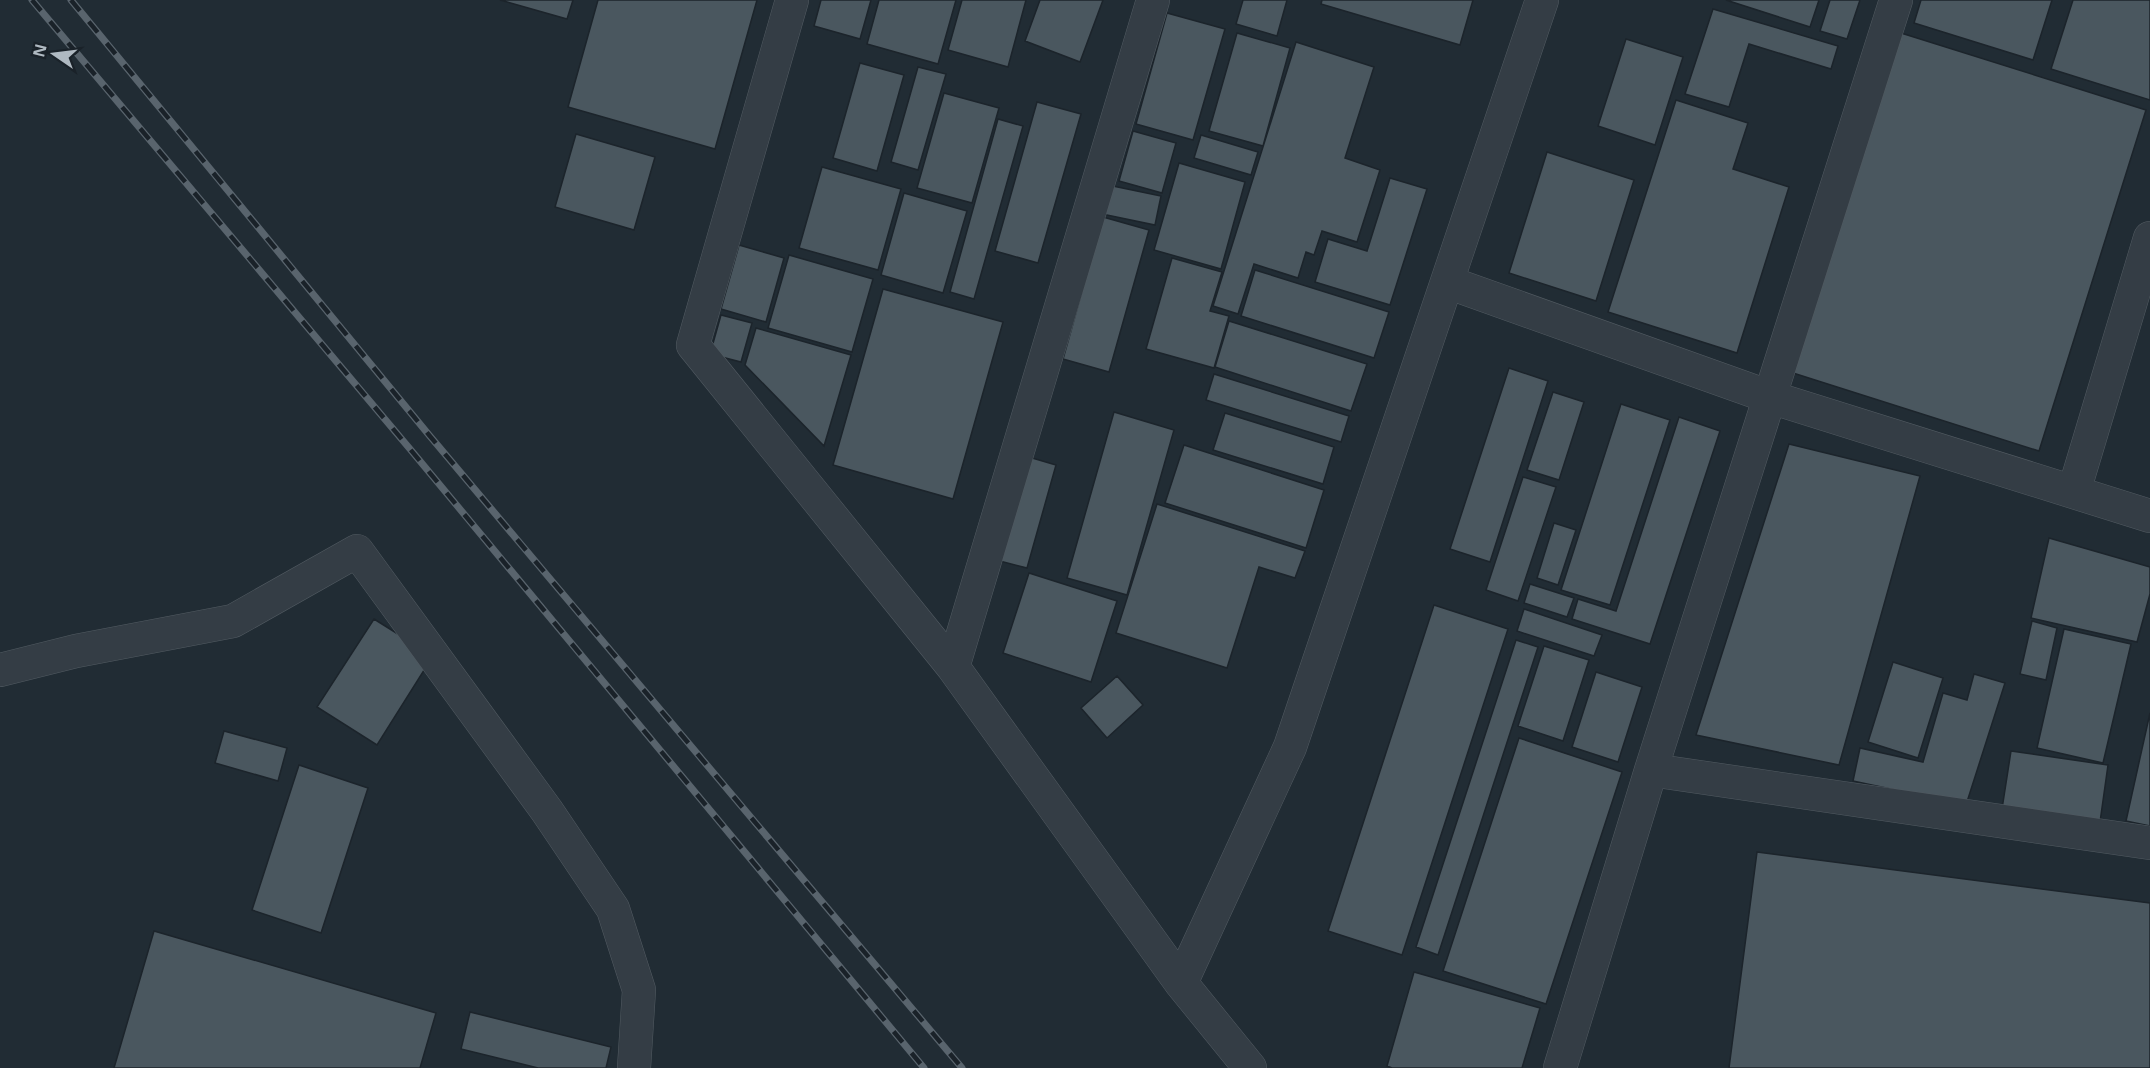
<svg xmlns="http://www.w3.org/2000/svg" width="2150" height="1068" viewBox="0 0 2150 1068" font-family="'Open Sans',sans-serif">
<rect width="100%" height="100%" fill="#212c34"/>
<!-- building -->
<path fill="#4a575f" stroke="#1c242b" stroke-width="1.5" d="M500 0H573L567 19Z
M598 0H757L715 149 568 107Z
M821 0H871L860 39 814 26Z
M879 0H956L938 64 867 44Z
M962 0H1026L1008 67 948 50Z
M1040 0H1103L1080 62 1025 41Z
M1243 0H1287L1277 36 1236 24Z
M1322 0H1473L1460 45 1321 4Z
M1726 0H1819L1810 27Z
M1830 0H1860L1847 39 1820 31Z
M1921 0H2052L2033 60 1914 23Z
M2073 0H2150V100L2051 69Z
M1713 9 1838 46 1831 69 1749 44 1729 107 1685 94Z
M1167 13 1225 29 1193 140 1136 124Z
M1237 33 1290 48 1263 146 1209 131Z
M1901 33 2146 110 2039 451 1793 373Z
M1626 39 1683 57 1655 145 1598 126Z
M1296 42 1374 67 1345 158 1380 170 1357 242 1322 231 1314 255 1306 252 1298 278 1254 264 1238 314 1213 306Z
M860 63 904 75 877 171 833 158Z
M918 67 946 74 918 170 891 162Z
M944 93 999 108 972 203 917 188Z
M1676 100 1748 123 1733 169 1789 187 1737 353 1608 312Z
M1037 102 1081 114 1038 263 995 251Z
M998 119 1023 126 974 299 950 292Z
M1133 131 1176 143 1162 193 1119 181Z
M576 134 655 157 634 230 555 207Z
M1201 135 1258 152 1251 175 1194 158Z
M1547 152 1634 180 1596 301 1509 273Z
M1179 163 1245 182 1221 269 1154 250Z
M822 167 901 189 878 270 799 248Z
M1390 178 1427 189 1390 305 1315 282 1328 239 1367 251Z
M1108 185 1161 196 1155 225 1102 214Z
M904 193 967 211 943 293 881 275Z
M1103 217 1149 230 1109 372 1063 359Z
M739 245 784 258 766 322 721 309Z
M789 255 873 279 852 352 768 328Z
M1172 258 1222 272 1210 311 1229 316 1214 368 1146 349Z
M1255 270 1389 312 1374 358 1241 316Z
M883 289 1003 322 953 499 833 465Z
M721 315 752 323 741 362 710 354Z
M1229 321 1367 364 1351 411 1215 367Z
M756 328 851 355 824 446 745 365Z
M1509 368 1548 381 1490 562 1450 549Z
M1214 374 1349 416 1341 442 1206 400Z
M1553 392 1584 402 1559 480 1527 470Z
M1621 404 1670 420 1610 605 1561 590Z
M1114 412 1174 430 1127 595 1067 578Z
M1225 413 1334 447 1323 484 1213 450Z
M1679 417 1720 431 1650 644 1572 619 1578 599 1616 611Z
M1789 444 1920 476 1839 765 1696 735Z
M1184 445 1324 490 1306 548 1165 503Z
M1022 455 1056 465 1027 568 992 559Z
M1523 477 1556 487 1518 601 1486 590Z
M1157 504 1305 551 1295 578 1259 567 1227 668 1116 633Z
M1554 523 1576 530 1558 585 1537 578Z
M2049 538 2150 567V594L2137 642 2031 618Z
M1029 573 1117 601 1091 682 1003 653Z
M1530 584 1574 598 1567 617 1524 603Z
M1434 605 1508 629 1402 955 1328 931Z
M1524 609 1602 635 1594 656 1517 631Z
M374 619 433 656 377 745 317 707Z
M2032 621 2057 628 2046 680 2020 674Z
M2064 629 2131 644 2103 763 2037 748Z
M1516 640 1538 647 1438 955 1416 947Z
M1544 646 1589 660 1563 741 1518 726Z
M1893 662 1943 678 1918 758 1868 742Z
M1596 672 1642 687 1618 762 1572 747Z
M1974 674 2005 683 1966 805 1853 781 1860 748 1923 762 1943 693 1967 700Z
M1117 676 1143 705 1107 738 1081 708Z
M2150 713V826L2126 821Z
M224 731 287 748 278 781 215 763Z
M1519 738 1622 772 1546 1004 1443 971Z
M2011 751 2108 765 2100 822 2002 809Z
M299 765 368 788 321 933 252 910Z
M1757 852 2150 903V1068H1729Z
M154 931 436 1013 420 1068H114Z
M1414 972 1540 1008 1522 1068H1392L1387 1066Z
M470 1012 611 1047 606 1068H538L461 1049Z"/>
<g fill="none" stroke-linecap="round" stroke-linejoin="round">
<!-- minor casing -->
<g stroke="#525b62" stroke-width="34">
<path id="minor" d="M792 0 693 345 953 667 1181 983 1250 1068
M1447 282 1770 397 2150 516
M2074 491 2150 238
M953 667 1153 0
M0 670 76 651 233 621 357 551 547 811 613 909 639 990 634 1068
M1651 770 2150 843
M1181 983 1290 747 1542 0
M1560 1068 1651 770 1896 0"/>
</g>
<!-- minor -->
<use href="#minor" stroke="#343d45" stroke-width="33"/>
<!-- rail casing -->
<g stroke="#59646d" stroke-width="7">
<path id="rail" d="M32 0 410 449 924 1068
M71 0 429 435 962 1068"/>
</g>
<!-- rail -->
<use href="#rail" stroke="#1a2229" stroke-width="4.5" stroke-dasharray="14" stroke-linecap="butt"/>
</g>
<!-- north arrow -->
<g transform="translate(54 54) rotate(284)" stroke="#1a2229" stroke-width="4.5" paint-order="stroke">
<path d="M0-4.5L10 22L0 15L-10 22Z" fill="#afb9c1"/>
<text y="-9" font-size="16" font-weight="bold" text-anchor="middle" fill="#afb9c1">N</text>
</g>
</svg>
